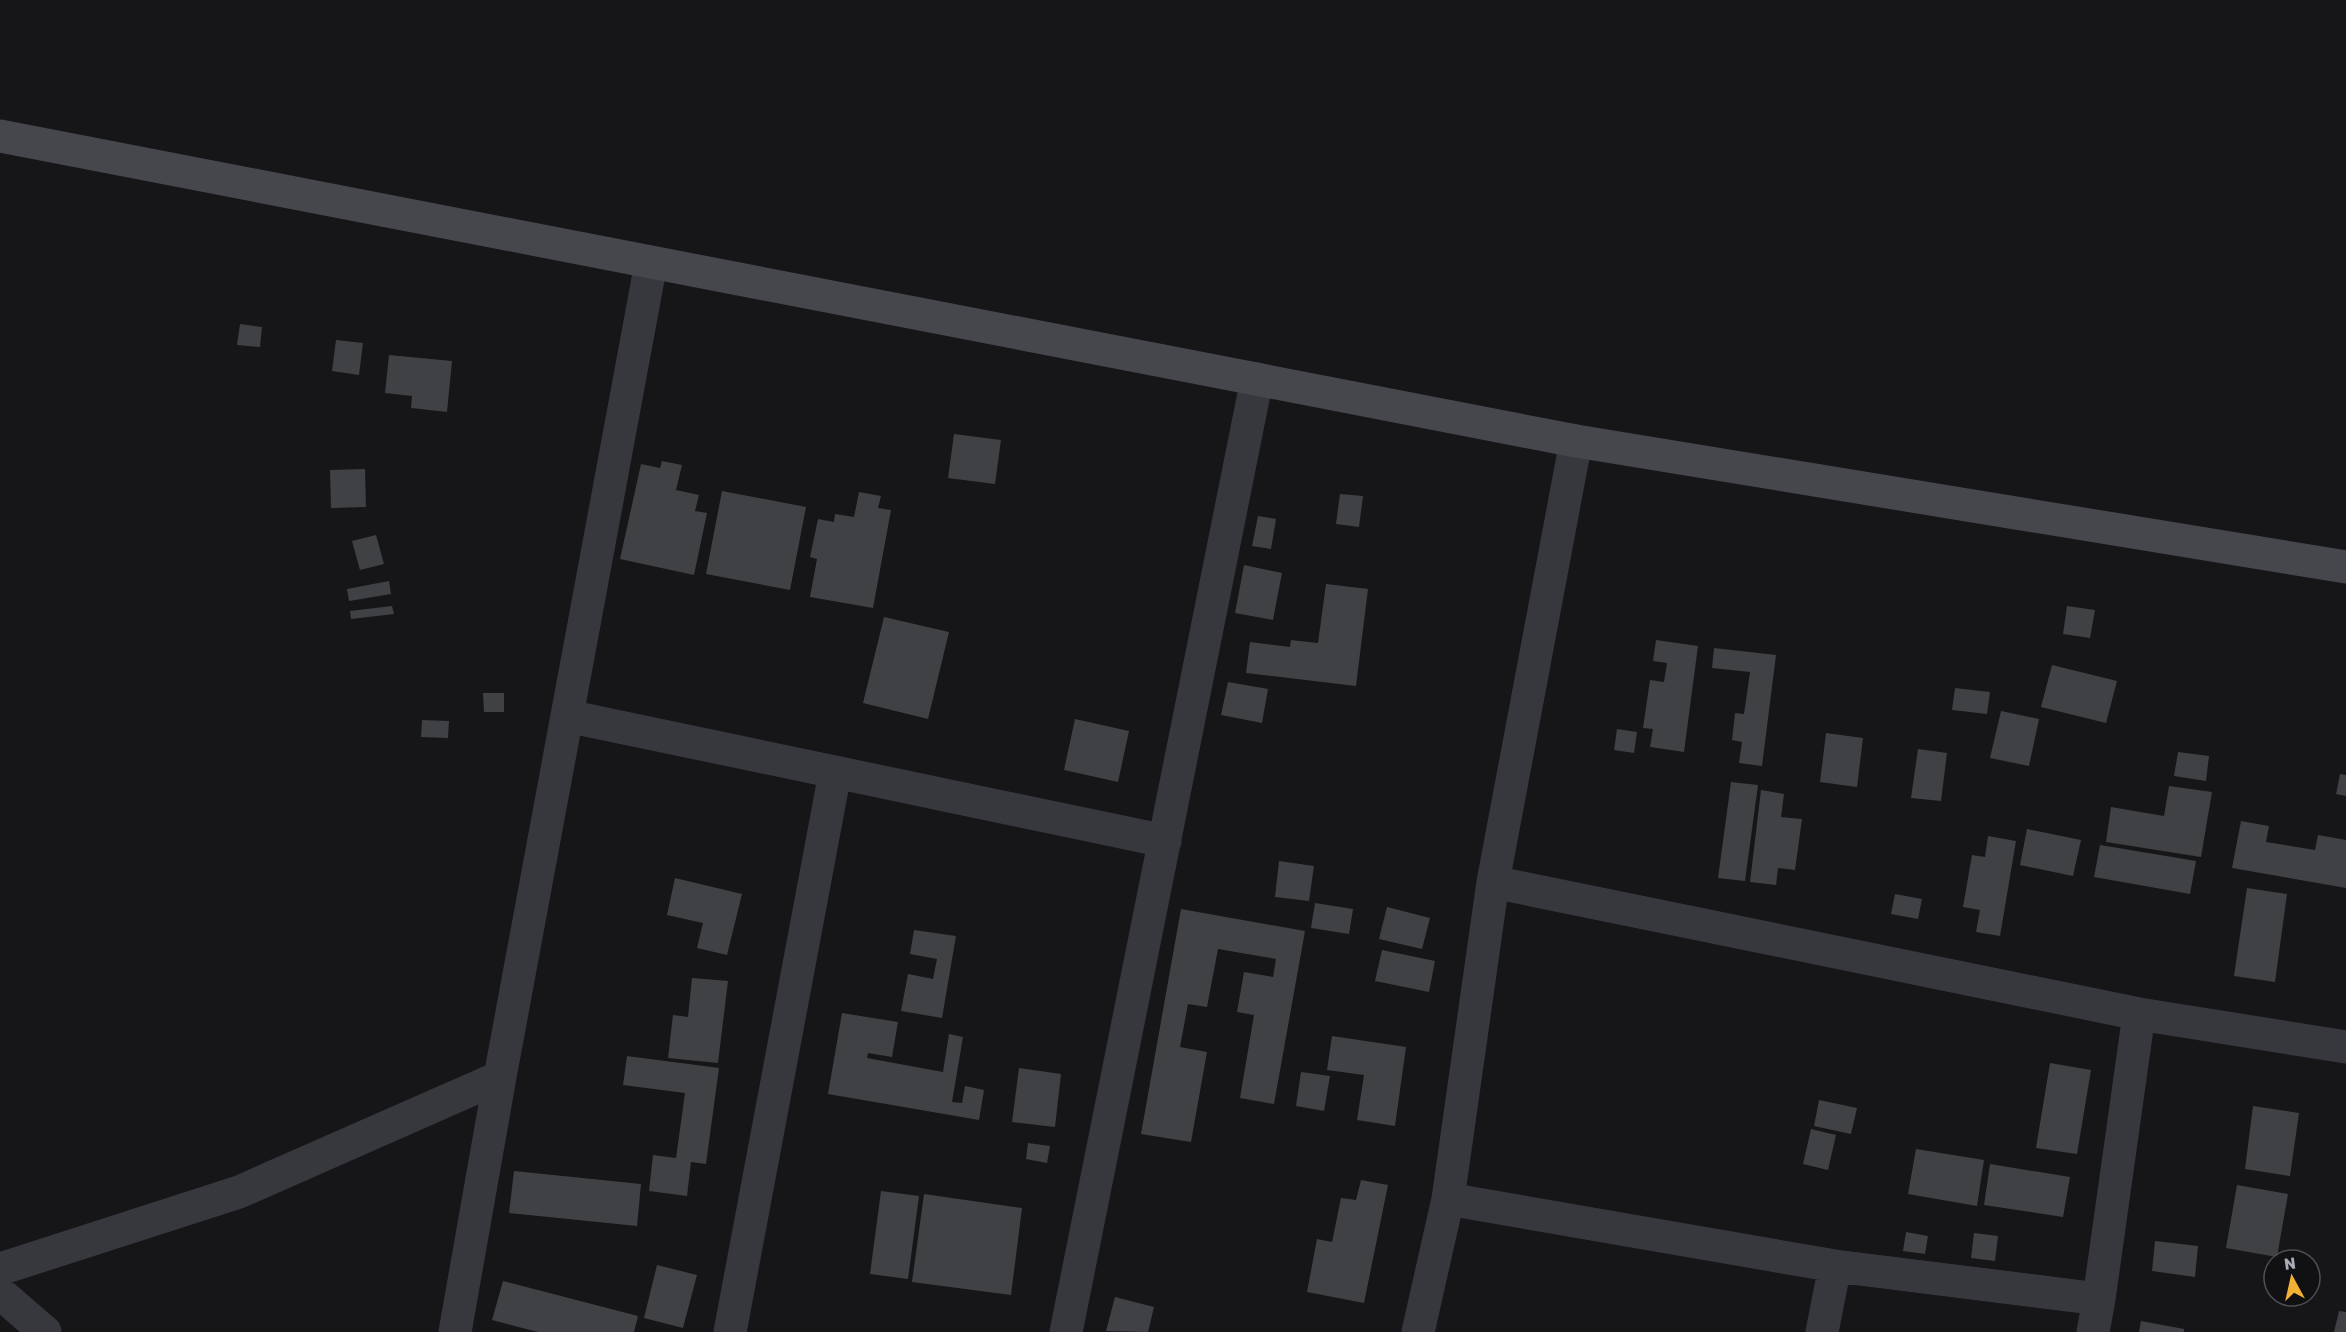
<svg xmlns="http://www.w3.org/2000/svg" width="2346" height="1332" viewBox="0 0 2346 1332" font-family="Rubik,sans-serif">
<rect width="100%" height="100%" fill="#161618"/>
<!-- building -->
<path fill="#404145" d="M240 324 262 327 260 347 237 345Z
M336 340 363 343 359 375 332 371Z
M389 355 452 361 447 412 411 408 412 396 385 393Z
M954 434 1001 440 995 484 948 478Z
M662 461 682 465 676 490 699 495 695 511 707 513 694 575 620 559 641 464 660 468Z
M365 469 366 507 331 508 330 470Z
M722 491 806 507 790 590 706 574Z
M859 492 881 496 878 508 891 510 873 608 810 597 817 559 810 557 818 519 834 522 835 514 854 517Z
M1340 494 1363 496 1359 527 1336 524Z
M1258 516 1276 519 1271 549 1252 546Z
M376 535 384 564 360 570 352 541Z
M1244 565 1282 573 1273 620 1235 613Z
M389 581 391 594 349 601 347 589Z
M1326 584 1368 589 1356 686 1246 673 1250 642 1290 647 1291 640 1318 643Z
M392 606 394 614 351 619 350 611Z
M2067 606 2095 610 2090 638 2063 634Z
M884 617 949 632 928 719 863 703Z
M1656 640 1698 646 1684 752 1650 747 1653 729 1643 728 1650 680 1664 682 1667 663 1653 661Z
M1714 648 1776 655 1762 766 1739 763 1742 742 1732 740 1735 713 1744 714 1750 672 1712 668Z
M2052 665 2117 681 2106 723 2041 707Z
M1228 682 1268 689 1262 723 1221 715Z
M1955 688 1990 692 1987 714 1952 710Z
M483 693H504V712H484Z
M2001 711 2039 719 2029 766 1990 758Z
M1075 719 1129 731 1118 782 1064 770Z
M422 720 449 721 448 738 421 737Z
M1617 729 1637 732 1634 753 1614 750Z
M1826 733 1863 738 1857 787 1820 782Z
M1918 749 1947 753 1941 801 1911 798Z
M2178 752 2209 756 2206 781 2174 776Z
M2340 774 2346 775V796L2336 794Z
M1731 782 1758 785 1745 881 1718 878Z
M2169 786 2212 792 2201 857 2106 842 2111 807 2164 816Z
M1761 790 1784 794 1781 817 1802 819 1795 870 1778 868 1776 885 1750 882Z
M2241 821 2269 826 2266 842 2315 850 2318 835 2346 840V888L2232 868Z
M2027 829 2081 840 2073 876 2020 865Z
M1988 836 2016 841 2000 936 1976 932 1980 910 1963 907 1972 855 1985 857Z
M2100 845 2196 861 2190 894 2094 877Z
M1279 861 1314 866 1309 901 1275 897Z
M675 878 742 894 727 955 697 948 703 923 667 915Z
M2247 888 2287 894 2275 982 2234 976Z
M1895 894 1922 899 1918 919 1891 914Z
M1315 903 1353 909 1349 934 1311 928Z
M1387 907 1430 918 1422 949 1379 939Z
M1181 909 1305 931 1274 1104 1240 1098 1254 1015 1237 1012 1244 972 1273 977 1276 959 1218 949 1207 1007 1188 1004 1180 1047 1207 1052 1191 1142 1141 1134Z
M914 930 956 936 942 1018 901 1011 908 974 933 979 937 959 910 954Z
M1382 950 1435 961 1429 992 1375 981Z
M692 978 728 981 718 1063 668 1058 673 1015 688 1017Z
M842 1013 898 1022 892 1057 868 1053 867 1058 943 1072 949 1034 963 1037 952 1102 962 1103 965 1086 984 1090 979 1120 828 1094Z
M1332 1036 1406 1047 1395 1126 1357 1120 1364 1075 1327 1070Z
M627 1056 719 1068 706 1164 691 1162 687 1196 649 1191 653 1155 676 1158 685 1093 623 1085Z
M2050 1063 2091 1070 2077 1154 2036 1148Z
M1019 1068 1061 1074 1055 1127 1012 1122Z
M1301 1072 1330 1076 1324 1111 1296 1106Z
M1819 1100 1857 1108 1851 1134 1814 1126Z
M2253 1106 2299 1113 2290 1176 2245 1169Z
M1811 1129 1836 1135 1828 1170 1803 1164Z
M1028 1143 1050 1146 1047 1163 1026 1159Z
M1916 1149 1984 1160 1977 1206 1908 1194Z
M1990 1164 2070 1177 2063 1217 1984 1205Z
M514 1171 641 1184 637 1226 509 1213Z
M1361 1180 1388 1185 1364 1303 1307 1292 1317 1239 1332 1242 1341 1198 1356 1200Z
M2237 1185 2288 1194 2277 1257 2226 1248Z
M881 1191 919 1196 908 1279 870 1274Z
M924 1194 1022 1208 1011 1295 912 1282Z
M1906 1232 1928 1236 1925 1254 1903 1251Z
M1974 1233 1998 1236 1995 1261 1971 1258Z
M2155 1241 2198 1246 2195 1277 2152 1271Z
M657 1265 697 1275 683 1328 644 1318Z
M503 1281 638 1316 634 1332H538L492 1320Z
M1115 1297 1154 1307 1148 1332 1106 1331Z
M2339 1311 2346 1312V1332H2334Z
M2141 1321 2184 1329V1332H2139Z"/>
<g fill="none" stroke-linecap="round" stroke-linejoin="round">
<!-- street -->
<path stroke="#37383d" stroke-width="33" d="M567 716 1165 841
M2139 1014 2346 1047
M1448 1199 1835 1266 2099 1299 2139 1014 1493 882
M0 1269 239 1192 500 1077
M0 1293 45 1332
M455 1332 500 1077 651 263
M730 1332 835 773
M1066 1332 1257 379
M1418 1332 1448 1199 1493 882 1576 441
M1822 1332 1835 1266
M2093 1332 2099 1299"/>
<!-- secondary -->
<path stroke="#45474d" stroke-width="33" d="M0 136 1576 441 2346 567"/>
</g>
<!-- north arrow -->
<g transform="translate(2292 1278) rotate(352)"><circle r="28" fill="#111113" stroke="#4d4f55" stroke-width="1.5"/>
<path d="M0-4.5L10 22L0 15L-10 22Z" fill="#f2b134"/>
<text y="-9" font-size="16" font-weight="bold" text-anchor="middle" fill="#a8adb8">N</text>
</g>
</svg>
